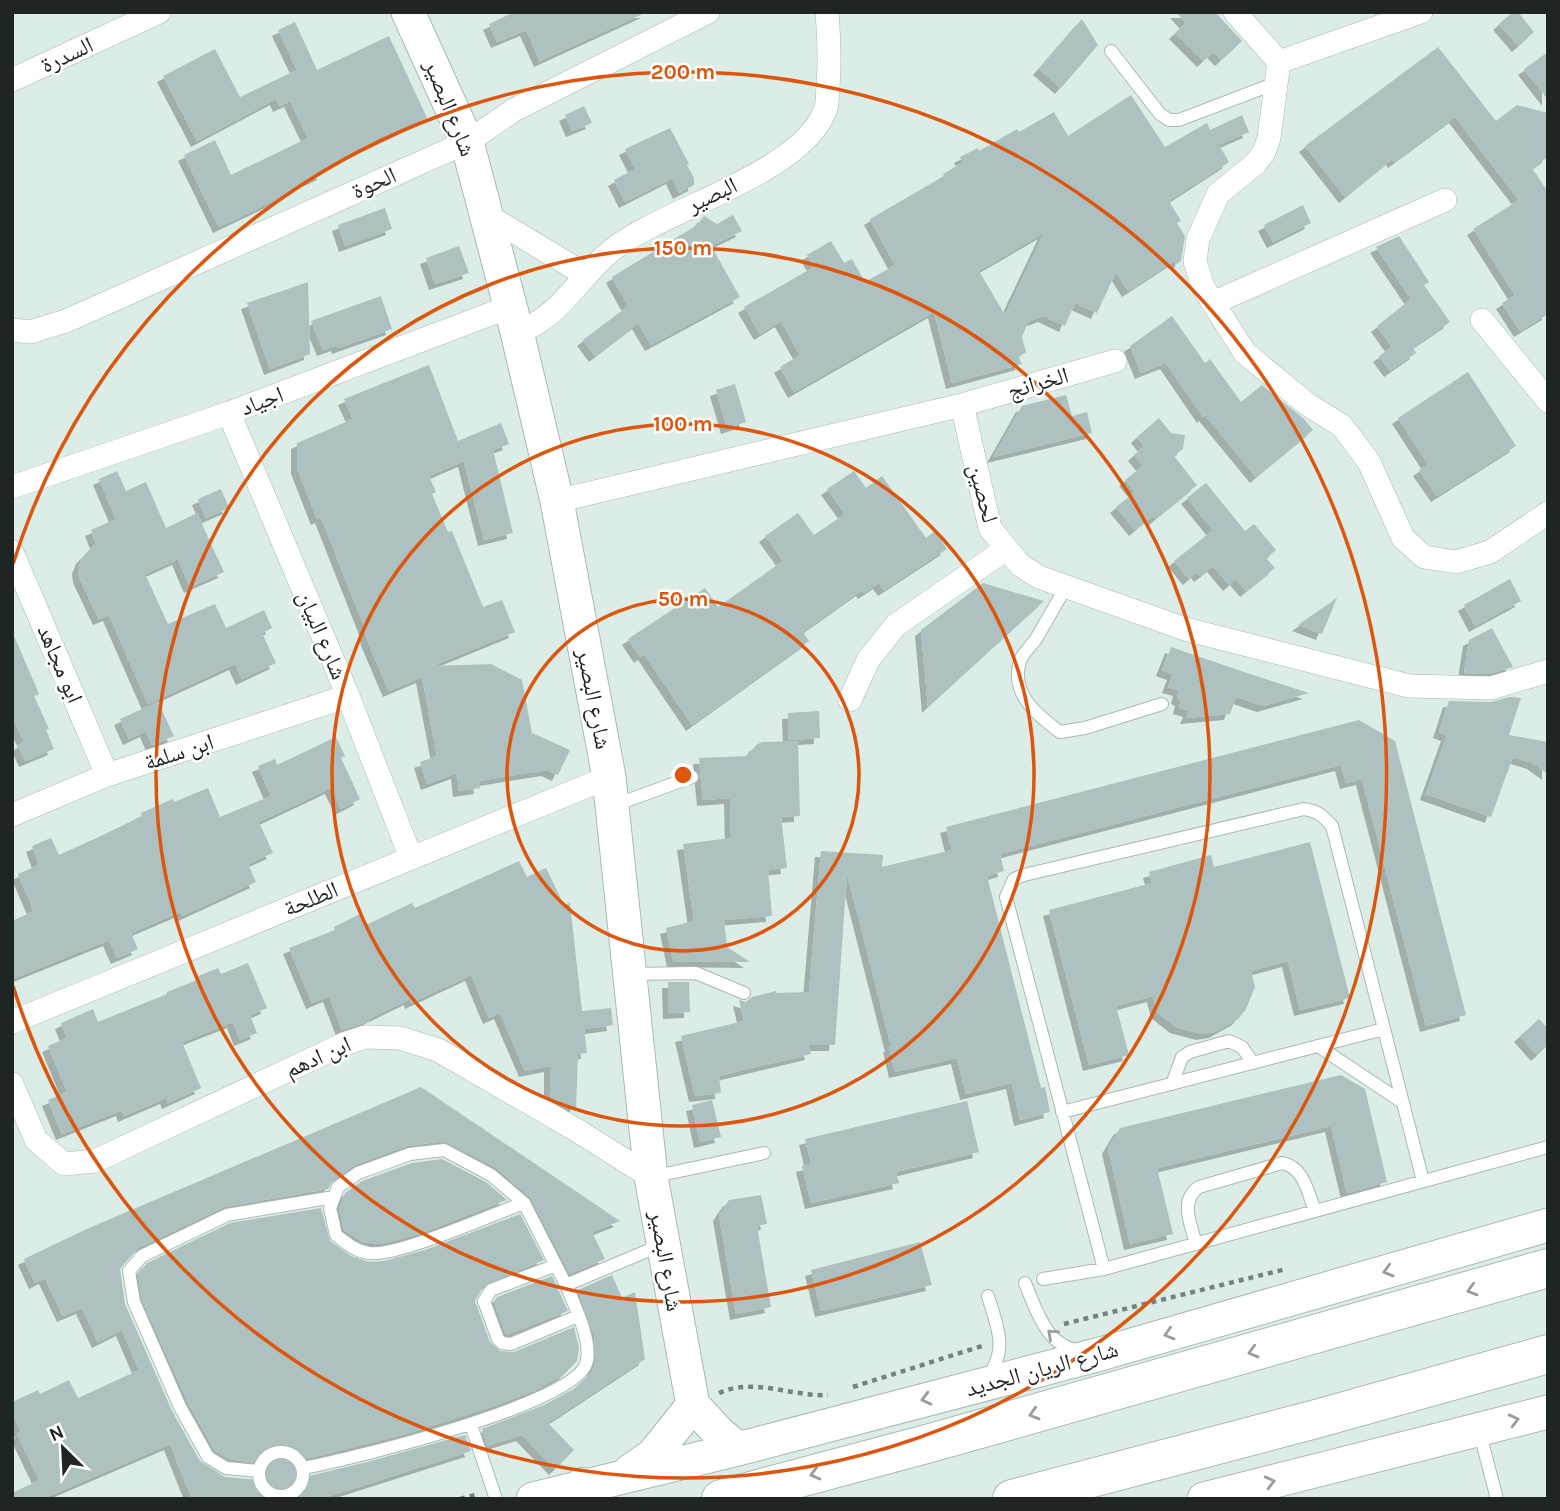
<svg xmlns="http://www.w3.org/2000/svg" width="1560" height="1511" viewBox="0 0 1560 1511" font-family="Karla,'Noto Naskh Arabic',sans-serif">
<defs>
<filter id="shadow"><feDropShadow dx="-6" dy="6" stdDeviation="0" flood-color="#0004"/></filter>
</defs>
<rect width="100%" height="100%" fill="#dbede6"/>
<!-- building -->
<path fill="#adc1c1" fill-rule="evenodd" filter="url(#shadow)" d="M514 12H647L540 61 526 30 497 42 489 24Z
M1176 12H1215L1242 41 1221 60 1213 52 1203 61 1175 33 1186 23Z
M1513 12H1518L1534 32 1518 46 1499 24Z
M1082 19 1098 45 1061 88 1039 69Z
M295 22 317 70 389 36 427 118 341 159 321 170 323 174 289 190 290 193 219 227 184 155 215 140 231 175 308 138 290 101 279 106 276 99 197 141 163 76 215 49 240 97 297 70 278 30Z
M1438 47 1496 121 1517 105 1548 113V157L1532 168 1548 192V314L1520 331 1502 303 1515 295 1473 229 1519 200 1455 117 1394 162 1392 159 1345 197 1305 146Z
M1548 52V100L1524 69Z
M1131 95 1165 147 1207 123 1210 130 1242 115 1249 132 1219 145 1229 162 1169 201 1181 221 1177 223 1185 236 1181 261 1177 264 1174 261 1128 291 1116 272 1097 313 1075 303 1065 326 1044 316 1028 322 1022 337 1026 352 1018 357 1022 364 952 383 934 312 794 392 780 367 800 355 781 321 760 334 744 307 814 267 807 255 831 241 844 263 852 259 865 282 895 265 870 219 944 176 943 174 963 162 960 157 978 148 979 151 1017 129 1019 132 1054 112 1068 136ZM1044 233 1005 315 979 271Z
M584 106 592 123 572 131 565 115Z
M670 128 689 164 687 165 694 178V185L679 193 672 178 625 202 614 180 635 169 625 149Z
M1303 205 1311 223 1273 242 1264 225Z
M385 208 392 229 345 246 338 225Z
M733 215 742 231 711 246 740 297 651 345 638 323 595 356 583 340 628 306 612 277 697 225 704 216 717 224Z
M1399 236 1429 282 1424 285 1450 322 1413 347 1416 353 1390 371 1379 356 1392 347 1377 326 1411 299 1376 247Z
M459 246 469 273 435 284 426 258Z
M308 282 310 354 270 369 247 303Z
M381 296 392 329 338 348 337 345 323 350 311 321Z
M1172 316 1205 363 1210 359 1241 402 1262 385 1304 419 1313 430 1256 477 1205 415 1203 417 1166 363 1141 373 1130 346Z
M429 365 458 441 501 423 509 444 493 450 513 533 484 540 464 461 429 476 436 492 432 494 448 532 452 531 483 607 502 600 515 632 432 666 491 664 522 680 532 733 570 750 558 775 547 770 479 781 480 788 459 791 457 773 427 784 420 762 437 756 422 677 389 691 367 640 364 626 321 517 317 519 297 468V443L353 419 344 399Z
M1468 372 1516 446 1437 496 1419 470 1428 464 1398 418Z
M735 384 746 422 727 428 716 390Z
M1066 395 1072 416 1087 412 1092 433 993 457 1022 406Z
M1159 418 1171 433 1185 435 1183 449 1174 456 1197 485 1155 519 1152 516 1135 530 1116 507 1135 492 1125 480 1143 466 1134 455 1144 446 1137 437Z
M117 471 126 491 146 482 166 528 197 513 224 572 190 587 178 559 145 574 168 624 215 604 226 628 264 610 272 628 262 633 276 663 242 679 235 664 148 704 109 615 99 619 79 577 78 568 82 558 96 543 91 530 116 519 99 479Z
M854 471 866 488 882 476 926 538 935 531 947 549 884 590 879 583 864 593 862 590 803 632 809 641 692 725 644 654 640 657 628 639 705 588 718 607 783 561 765 536 798 513 814 535 845 514 827 489Z
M1206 483 1245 531 1254 524 1276 550 1266 558 1275 568 1246 591 1236 579 1229 585 1213 566 1200 576 1197 572 1189 579 1174 561 1213 530 1187 498Z
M221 489 229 508 206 518 198 499Z
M1510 579 1521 601 1475 626 1464 605Z
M983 583 1044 601 928 707 921 630Z
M1337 598 1322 634 1298 625Z
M1492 628 1513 667 1489 674 1464 673 1469 640Z
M12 631 39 694 34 696 49 729 46 730 54 749 25 761 18 745 24 742 12 716Z
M1171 647 1247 673 1309 693 1263 706 1236 697 1230 714 1186 718 1189 711 1179 708 1181 700 1177 698 1179 690 1168 687 1173 674 1162 670Z
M1509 697 1521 698 1509 735 1548 742V774L1533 763 1513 757 1491 817 1426 794 1447 735 1439 732 1449 701 1491 702Z
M158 702 174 736 152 745 146 731 129 739 120 719Z
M819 711 820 738 789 740 788 713Z
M1359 720 1395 741 1466 1015 1426 1026 1362 779 1346 783 1341 765 1000 854 1004 871 987 876 1041 1088 1045 1087 1050 1112 1020 1120 1012 1083 966 1094 957 1058 895 1072 889 1046H891L847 873 835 1045H808L811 1054 719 1076 721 1093 695 1096 681 1036 744 1021 739 1000 746 1002 752 997 776 991V993L809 992 821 851 883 855 882 867 952 850 946 827Z
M336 737 345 756 341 758 360 799 341 809 331 788 259 822 273 853 248 864 256 882 182 916 180 912 131 933 138 949 117 958 109 940 12 979V921L34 911 18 874 39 865 32 846 51 838 59 855 101 836 142 816 141 813 173 799 174 802 208 788 220 817 271 796 258 766 275 759 277 765Z
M798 741 800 816 781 817 787 868 768 870 772 916 724 920 727 947 750 962 673 961 666 928 694 921 683 844 731 838 730 798 703 800 699 758 748 756 756 745 762 742Z
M1310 842 1350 998 1300 1010 1288 961 1251 971 1255 987 1246 1009 1238 1019 1215 1032 1202 1034 1176 1027 1157 1012 1153 996 1116 1006 1129 1055 1089 1065 1049 910 1152 883 1149 872 1211 855 1214 867Z
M519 861 527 877 546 868 564 905 570 903 582 1011 611 1008 613 1025 584 1029 587 1053 578 1054 576 1108H566L550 1098V1066L525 1071 500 1013 489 1018 471 975 411 1003 410 999 369 1019 370 1021 342 1030 329 996 312 1003 289 948 335 930 334 927 360 914 366 925 412 903 415 908Z
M248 963 267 1008 250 1015 257 1033 240 1040 233 1022 182 1042 201 1088 168 1103 166 1098 124 1116 122 1110 62 1134 48 1100 67 1092 48 1046 67 1038 61 1023 93 1009 98 1022 167 994V992L197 980 196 977 218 968 221 974Z
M668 982H689L690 1012 669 1013Z
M1539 1019 1548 1029V1045L1537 1055 1520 1036Z
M1341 1075 1365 1089 1387 1182 1347 1193 1331 1126 1157 1168 1173 1234 1130 1244 1108 1148 1120 1128Z
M421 1087 620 1221 592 1232 605 1259 570 1274 530 1197 495 1167 444 1141 407 1146 355 1165 333 1180 328 1189 224 1207 138 1248 120 1269 125 1304 172 1411 200 1461 225 1477 259 1480 263 1479 268 1472 263 1464 229 1459 215 1451 188 1403 142 1300 138 1274 147 1263 230 1223 321 1208 330 1241 351 1256 369 1262 384 1261 425 1250 520 1214 544 1260 484 1285 475 1301 490 1342 500 1351 514 1352 574 1327 579 1348 577 1361 564 1374 536 1390 497 1405 406 1434 298 1461 295 1470 300 1476 305 1477 367 1462 465 1435 471 1451 320 1499H192L170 1444 42 1499H12V1493L39 1480 17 1434 21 1432 12 1413V1402L38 1390 40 1394 69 1380 78 1398 139 1370 122 1330 98 1342 82 1308 63 1316 45 1278 35 1283 24 1259 89 1228Z
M712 1100 721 1137 700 1142 692 1105Z
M967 1101 979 1152 896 1172 899 1183 811 1203 802 1166 811 1164 805 1139Z
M442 1159 486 1182 507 1200 419 1234 381 1244 363 1242 344 1230 339 1209 345 1193 362 1181 412 1163Z
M761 1195 767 1224 757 1226 771 1307 736 1314 719 1215 729 1200Z
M920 1242 932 1285 821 1311 811 1270Z
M612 1275 622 1298 635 1292 645 1359 548 1423 574 1450 555 1469 522 1435 487 1446 482 1429 544 1405 574 1389 592 1372 596 1358 594 1335 578 1290Z
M552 1276 568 1311 506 1335 494 1302 497 1297Z"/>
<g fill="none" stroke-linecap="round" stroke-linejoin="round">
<!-- lane casing -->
<g stroke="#a9bab3" stroke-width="14">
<path id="lane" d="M1111 51 1160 114 1169 120H1179L1276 83
M1066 587C1056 604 1046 622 1036 639 1031 646 1023 653 1020 661 1010 694 1037 715 1060 732L1085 728 1162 704
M612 806 692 777
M631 974 696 973 744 993
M1318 1046 1402 1102
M1172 1084 1182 1057 1190 1052 1229 1041 1242 1047 1253 1063
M1062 1112 1384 1029
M651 1177 764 1153
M524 1203C493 1214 397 1257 369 1253 355 1251 346 1243 336 1235L330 1208 338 1187 358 1173 410 1154 444 1150 491 1175 524 1203 566 1285 661 1245
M1196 1244C1191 1224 1179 1201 1199 1187L1282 1163C1304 1167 1308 1193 1315 1211
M556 1265 491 1290 484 1301 498 1339 502 1343 511 1344 578 1316
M1104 1269 1006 897 1014 879 1024 875 1304 809C1318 811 1323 816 1332 826L1423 1181
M1043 1279 1104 1269 1548 1147
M1025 1283C1037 1312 1047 1348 1082 1351
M987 1378C1009 1349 997 1327 988 1296
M471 1425 496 1499
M1479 1430 1497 1499
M259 1474a22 22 0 1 1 44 0a22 22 0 1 1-44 0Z
M303 1468C352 1459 566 1406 585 1366 595 1346 574 1304 566 1285
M259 1471 226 1468 208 1457 180 1407 134 1302 129 1271 142 1256 227 1215 334 1197"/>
</g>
<!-- street casing -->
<g stroke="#a9bab3" stroke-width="24">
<path id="street" d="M1235 12 1279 62
M1421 12 1279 62 1269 138 1264 152 1255 164 1218 194 1198 239 1195 261 1203 287 1245 353 1307 404 1342 426 1369 462 1403 538 1424 557 1456 562 1490 552 1548 513
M12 80 159 12
M485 214 586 275
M1213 303 1445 200
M1482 320 1548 401
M12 330 30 332 66 321 467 142 514 110 708 12
M517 332C562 318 579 274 616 247 670 207 805 172 826 108 828 102 827 93 828 87 830 61 829 38 827 12
M962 405 1115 361
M229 413 348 696 411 858
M12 487 229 413 509 307
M557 501 962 405 990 528 1020 565 1039 577 1185 629 1409 686 1491 688 1548 671
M12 552 107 775
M850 700 868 660 896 625 1006 549
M12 815 107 775 348 696
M12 1022 609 777
M12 1084 36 1140 64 1164 95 1161 344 1044 365 1037 400 1038 438 1050 578 1131 651 1177"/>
</g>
<!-- secondary casing -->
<g stroke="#a9bab3" stroke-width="35">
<path id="secondary" d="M408 12 467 142 517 332 557 501 609 777 651 1177 693 1405 719 1433 738 1449
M630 1471 653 1455 693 1405
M533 1499 738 1449 1104 1353 1548 1225
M1204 1499 1548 1412"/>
</g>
<!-- highway casing -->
<g stroke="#a9bab3" stroke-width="40">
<path id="highway" d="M570 1499 583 1487
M721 1499 934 1442 1548 1268
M1012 1499 1316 1419 1548 1354"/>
</g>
<!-- path -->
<path stroke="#76827e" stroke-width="4.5" stroke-dasharray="5 5" stroke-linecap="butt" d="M1064 1324 1286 1269
M853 1387 985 1345
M719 1393C754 1377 792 1397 828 1395
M460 1499 479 1494"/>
<!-- lane -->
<use href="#lane" stroke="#fff" stroke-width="12"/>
<!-- street -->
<use href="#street" stroke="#fff" stroke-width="23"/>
<!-- secondary -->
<use href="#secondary" stroke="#fff" stroke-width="33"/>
<!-- highway -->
<use href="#highway" stroke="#fff" stroke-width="38"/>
</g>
<!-- one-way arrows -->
<defs><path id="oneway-chevron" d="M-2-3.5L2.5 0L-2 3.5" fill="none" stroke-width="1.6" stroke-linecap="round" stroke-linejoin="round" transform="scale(1.75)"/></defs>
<g stroke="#9a9d9c">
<use href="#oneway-chevron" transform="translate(1388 1271) rotate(164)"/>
<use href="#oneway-chevron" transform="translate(1472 1290) rotate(164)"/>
<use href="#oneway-chevron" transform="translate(1052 1334) rotate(-138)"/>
<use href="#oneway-chevron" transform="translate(1169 1334) rotate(164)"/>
<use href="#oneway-chevron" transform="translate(1253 1352) rotate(164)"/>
<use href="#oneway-chevron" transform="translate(926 1399) rotate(166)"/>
<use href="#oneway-chevron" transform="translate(1034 1414) rotate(164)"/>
<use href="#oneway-chevron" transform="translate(1514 1420) rotate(-14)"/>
<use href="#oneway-chevron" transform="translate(815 1474) rotate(165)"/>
<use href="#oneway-chevron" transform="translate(1270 1482) rotate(-14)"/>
</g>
<!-- distance rings -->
<g fill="none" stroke="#de560d" stroke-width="3.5">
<circle cx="683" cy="775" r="176"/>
<circle cx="683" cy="775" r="351"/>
<circle cx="683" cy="775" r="527"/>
<path d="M13 564A703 703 0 1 1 13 986"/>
</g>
<g text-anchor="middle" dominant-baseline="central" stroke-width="5" stroke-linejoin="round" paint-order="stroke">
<!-- street labels -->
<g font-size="23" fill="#1f2523" stroke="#fff">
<text transform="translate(67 55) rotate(-25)">السدرة</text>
<text transform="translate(450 108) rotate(68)">شارع البصير</text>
<text transform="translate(374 183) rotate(-24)">الحوة</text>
<text transform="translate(712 195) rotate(-26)">البصير</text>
<text transform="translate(1038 383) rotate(-16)">الخرانج</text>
<text transform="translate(262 401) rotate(-21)">اجياد</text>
<text transform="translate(983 493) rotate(75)">لحصين</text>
<text transform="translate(322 635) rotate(67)">شارع البيان</text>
<text transform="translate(60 664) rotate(67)">ابو مجاهد</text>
<text transform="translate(594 699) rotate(79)">شارع البصير</text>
<text transform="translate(179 752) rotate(-18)">ابن سلمة</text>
<text transform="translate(311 899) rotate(-22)">الطلحة</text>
<text transform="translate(318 1057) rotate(-24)">ابن ادهم</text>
<text transform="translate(666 1261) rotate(80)">شارع البصير</text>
<text transform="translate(1042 1369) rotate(-15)">شارع الريان الجديد</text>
</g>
</g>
<circle cx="683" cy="775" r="10" fill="#de560d" stroke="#fff" stroke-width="3.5"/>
<g font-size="21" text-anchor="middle" font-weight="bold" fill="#de560d" stroke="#fff" stroke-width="5" stroke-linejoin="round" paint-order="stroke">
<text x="683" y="79">200 m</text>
<text x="683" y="255">150 m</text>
<text x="683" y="431">100 m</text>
<text x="683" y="606">50 m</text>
</g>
<!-- border -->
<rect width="1560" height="1511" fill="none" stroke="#1f2523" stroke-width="28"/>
<!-- north arrow -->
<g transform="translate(63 1448) rotate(336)" stroke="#ffffff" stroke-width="5" paint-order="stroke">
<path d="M0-5L12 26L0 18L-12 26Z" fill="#1f2523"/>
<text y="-10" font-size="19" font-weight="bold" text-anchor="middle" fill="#1f2523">N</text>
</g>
</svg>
